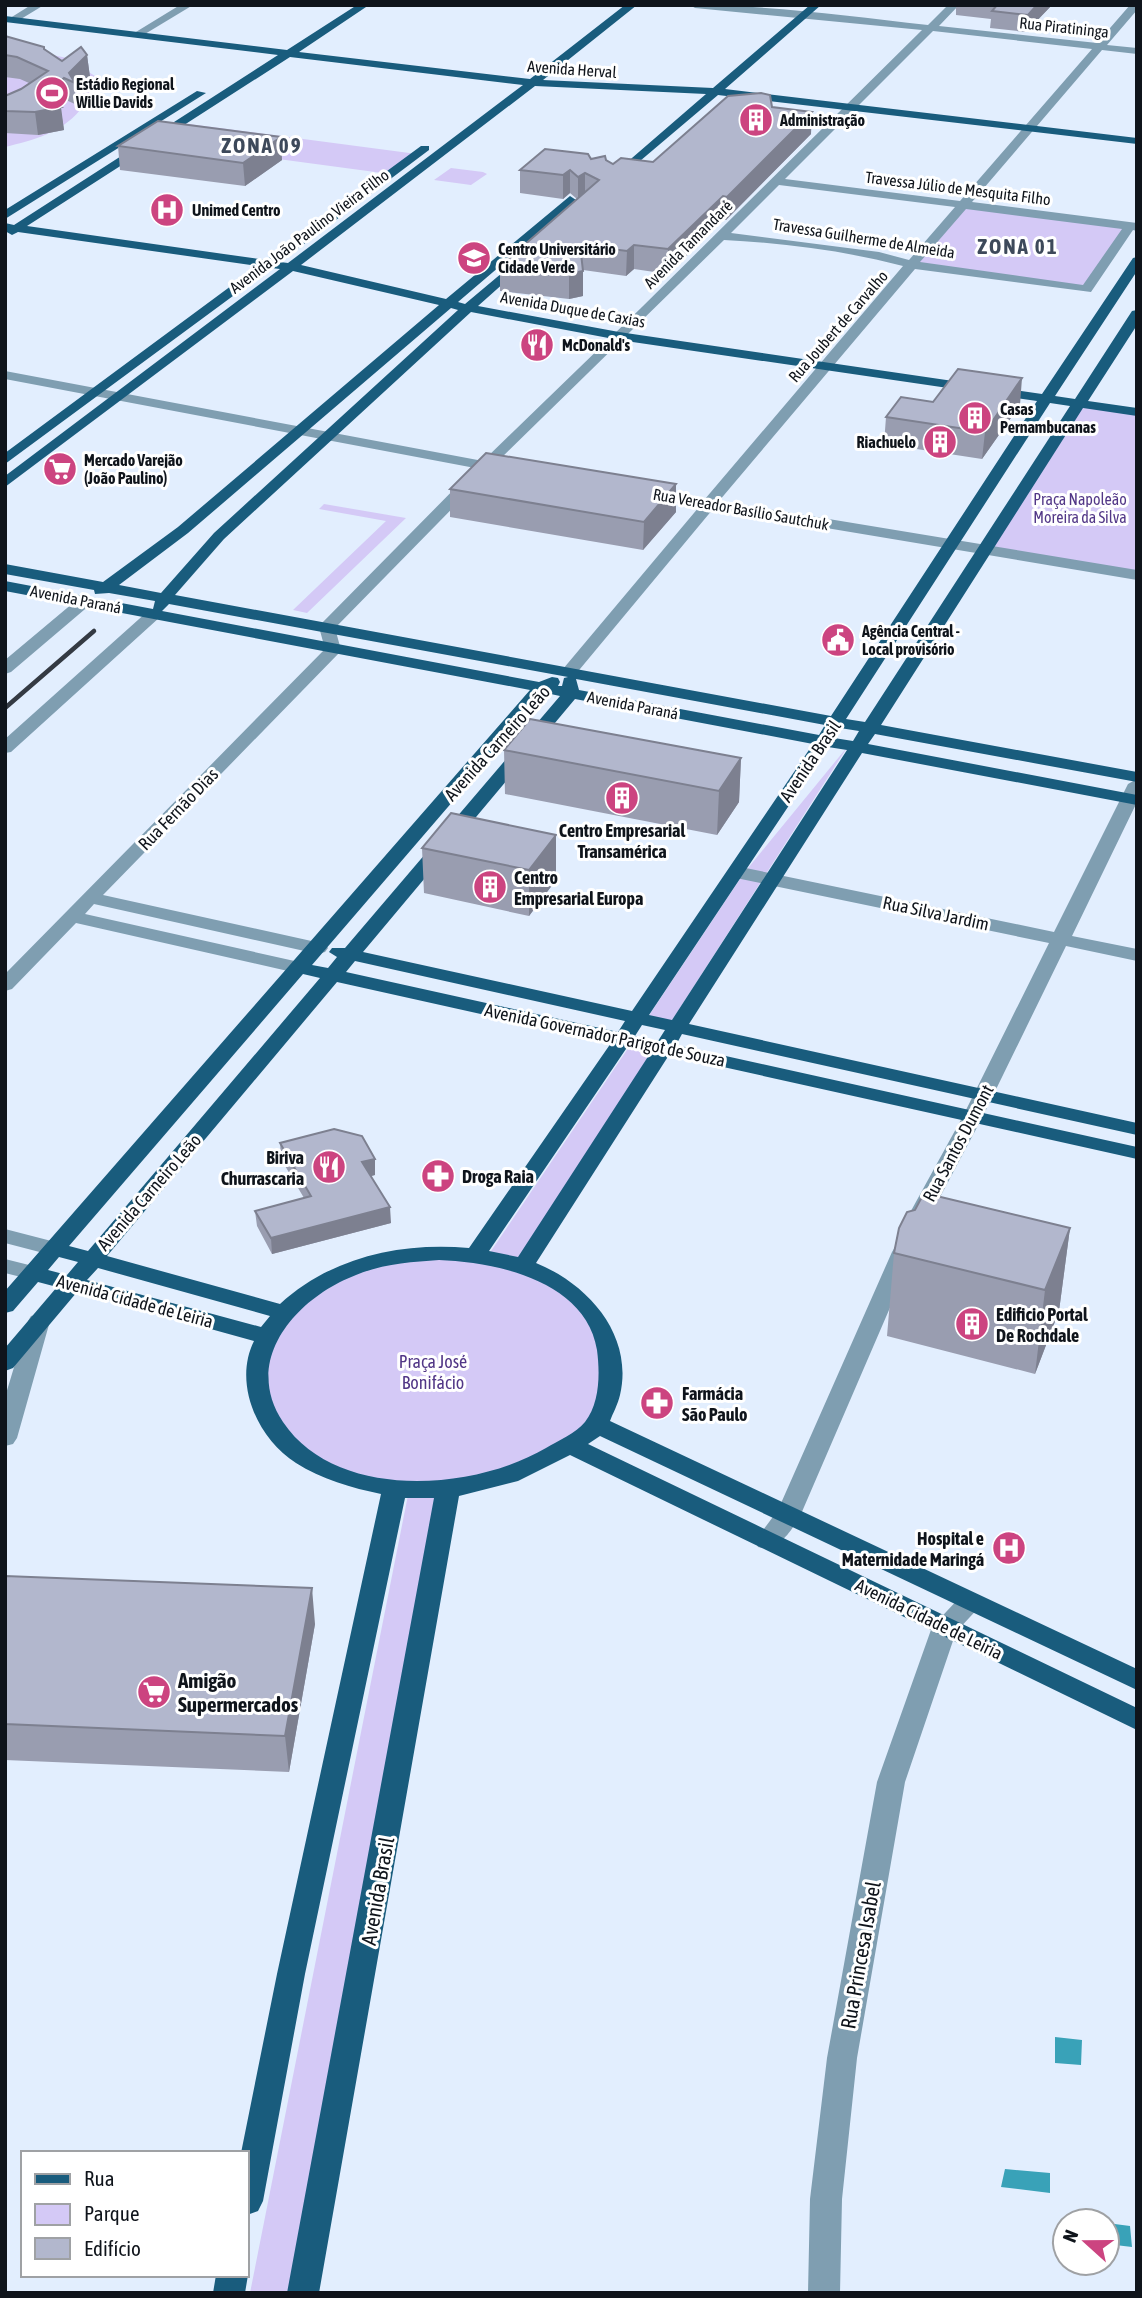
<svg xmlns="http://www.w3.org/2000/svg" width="1142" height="2298" viewBox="0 0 1142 2298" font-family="'Asap Condensed',sans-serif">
<rect width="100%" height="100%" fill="#e2eefe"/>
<!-- green -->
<path fill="#d4c9f6" d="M5 45 67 58 98 78 101 85 97 100 107 102 92 110H80C61 133 34 140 5 147Z
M181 123 417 154 390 174 151 142Z
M451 168 483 172 487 174 471 185 434 180Z
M963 205 1130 226 1086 289 913 265Z
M1080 403 1137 412V575L985 550Z
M324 504 406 518 307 613 293 610 386 521 319 509Z
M848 746 669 1025 646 1020 744 873Z
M633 1041 657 1047 515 1263 557 1282 603 1328 598 1425 537 1465 448 1489 292 2293H250L409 1490 338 1474 293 1448 255 1375 283 1312 367 1263 487 1257Z"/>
<!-- water -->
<path fill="#39a2b8" d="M1055 2037 1082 2040 1081 2065 1055 2063Z
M1005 2169 1050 2173V2193L1001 2187Z
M1107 2223 1130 2226 1132 2247 1107 2244Z"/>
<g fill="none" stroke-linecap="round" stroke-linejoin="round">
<!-- minor -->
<path fill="#7f9eb1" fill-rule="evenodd" d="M31 5H44L16 22 7 20Z
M180 5H193L140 37 131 35Z
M690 5C770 5 849 16 928 25L948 5H959L939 26 1097 43 1130 5H1137V10L1107 45 1137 48V54L1102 50 972 202 1137 223V231L1133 230 1091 292 915 269 719 501 1137 570V580L713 509 575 675H563L561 672 563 669 699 507 644 497 642 494 644 491 705 499 903 266C846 251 784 243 724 240L496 463 500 467 498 470 489 471 335 628 341 650 339 653 103 895 325 944 328 948 325 952 318 954 94 904 85 914 308 964 311 968 308 972 301 974 76 923 12 989 5 991V974L325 649 319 627 321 624 475 468 5 379V371L483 461 641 308 922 30 695 8ZM933 31 1092 49 960 201 785 179ZM779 185 955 207 909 260 879 252 731 233ZM966 209 1122 229 1083 285 920 262Z
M85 596 91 598 93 601 91 604 11 672 5 674V660L79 598Z
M154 609 162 614 160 617 11 752 5 753V739L148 611Z
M1137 779V802L1072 936 1137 949V961L1066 946 983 1116 928 1220 925 1225H909L906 1220 963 1116 1049 943 736 878 727 872 736 866 1054 932 1128 784Z
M5 1229 63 1244 66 1249 63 1254 55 1256 5 1243Z
M903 1245 911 1247 914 1252 801 1514C792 1530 778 1553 758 1547L755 1541 778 1510 892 1252 895 1247Z
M5 1259 41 1268 44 1273 41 1278 33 1280 5 1273Z
M39 1314 47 1316 50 1321 17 1438 13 1444 5 1446V1397L28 1321 31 1316Z
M970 1594 979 1596 983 1603 956 1632 905 1782 857 2058 842 2199 840 2293H808L810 2199 827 2058 877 1782 932 1627 961 1596Z"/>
<!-- major -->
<path fill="#195c7d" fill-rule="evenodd" d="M357 5H369L299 52 530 79 625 5H637L543 80 713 88 810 5H821L725 89 1137 138V144L718 95 614 183 608 179 610 177 706 94 535 86 301 265 446 299 570 196 576 200 574 203 458 302 465 304 520 258 526 262 524 265 478 306 619 332 1042 394 1133 258 1137 257V271L1055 396 1075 399 1132 311 1137 310V325L1088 401 1137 408V416L1083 408 881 725 1137 772V782L875 734 868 744 1137 795V805L862 753 689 1024 1137 1123V1135L682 1034 676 1045 1137 1147V1159L669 1055 536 1263C588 1284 634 1335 620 1395 618 1404 613 1413 610 1421L1137 1669V1690L600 1436 588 1444 1137 1708V1730L570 1455 518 1481 459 1496 319 2293H287L434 1498H405L305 1974 263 2201 258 2211 247 2215V2153H241L277 1974 381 1494C352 1488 321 1479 296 1463 257 1438 233 1383 254 1341L77 1292 13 1368 5 1371V1348L57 1287 38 1282 13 1311 5 1313V1291L530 690 5 591V581L153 609 155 601 109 593 95 594 94 590 5 574V564L103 582 178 527 439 305 293 271 5 487V476L280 269 271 268 5 464V453L258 266 18 232 12 235 5 231V223L14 225 278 55 5 22V16L287 50ZM290 57 523 85 288 263 280 262 429 150V146H421L266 260 27 226ZM451 308 458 310 214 533 161 593 119 585 188 533ZM471 312 619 340 1037 401 831 716 175 595 224 539ZM1050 403 1070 406 865 722 846 719ZM169 604 568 677 564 678 562 686H558L560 682 558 678 552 677 539 682 162 611ZM576 679 825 725 819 735 579 690ZM546 693 560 696 345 948H332L329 952 337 957 328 968 312 965ZM575 699 813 744 632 1011 363 952ZM840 728 859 731 853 741 834 738ZM828 747 847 750 672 1020 649 1015ZM355 961 625 1021 618 1032 346 972ZM303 974 320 978 88 1251 69 1246ZM337 982 611 1043 469 1248C401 1242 331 1257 280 1304L107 1256ZM642 1025 665 1030 658 1041 635 1036ZM628 1046 651 1052 518 1257 489 1251ZM59 1257 78 1262 67 1275 48 1270ZM439 1260C496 1262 586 1281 597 1350 600 1373 600 1403 585 1422 576 1433 558 1441 546 1448 473 1491 336 1501 283 1422 241 1359 298 1297 356 1275 382 1264 411 1262 439 1260ZM98 1268 270 1316 261 1327 87 1280Z
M197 91 206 93 5 219V210Z
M247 2272 248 2275 245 2293H213L216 2275H247Z"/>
<!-- rail -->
<path stroke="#343a43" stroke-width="4.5" d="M5 708 94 631"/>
</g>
<!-- wall -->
<path fill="#999db0" d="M956 5H1052L1026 32 990 28 991 19 956 15Z
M5 36 44 47V50L62 61 87 55 90 77 75 91 77 105 66 100 60 106 64 130 38 135 5 133V96L21 89 29 83 20 79 5 77Z
M772 107 811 134 726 220H723L668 274 634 269 626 276 583 270V296L569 299 500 291V266L577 199 570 193 563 199 520 193V170L591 159 606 160 613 164 653 162Z
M118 146 282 160 245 186 120 170Z
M933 402 1020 405 982 459 884 444 886 417Z
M676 484V512L643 550 450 517V489Z
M504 750 741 758 739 802 717 835 505 794Z
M451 813 556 880 529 916 424 893 422 848Z
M280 1143 375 1159V1175L371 1176 391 1223 272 1254 257 1226 255 1211 304 1198 281 1159Z
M915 1210 1070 1228 1059 1311 1035 1374 887 1336 894 1253Z
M5 1576 315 1624 289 1772 5 1760Z"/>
<!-- shaded-wall -->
<path fill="#7d8090" d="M1037 5H1052L1026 32 1028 15Z
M87 55 90 77 75 91V83L69 73Z
M64 78 66 100 58 107H61L64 130 38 135 35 112 43 98Z
M812 112 811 134 726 220 727 197Z
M281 137 282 160 245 186 243 163Z
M570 170V193L563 199V175Z
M585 173V196L578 200V177Z
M723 196V220L668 274V249Z
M634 245V269L626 276 627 251Z
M583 271V296L569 299V274Z
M1022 378 1020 405 982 459 985 432Z
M676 484V512L643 550 644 522Z
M741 758 739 802 717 835 719 791Z
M556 835V880L529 916V870Z
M375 1159V1175L363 1178 362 1162Z
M390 1207 391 1223 272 1254 271 1238Z
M1070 1228 1059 1311 1035 1374 1045 1290Z
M312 1588 315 1624 289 1772 285 1736Z"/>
<!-- building -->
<path fill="#b2b7cd" stroke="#7d8090" stroke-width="2" d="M997 5H1037L1028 15 992 11Z
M5 36 44 47V49L62 61 81 47 87 55 69 73 75 83 64 78 43 98 61 107 35 112 5 111V96L21 89 48 71 17 57 5 55Z
M761 93 770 95 772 107 812 112 727 197 723 196 668 249 634 245 627 251 580 245 583 271 569 274 500 266 599 180 585 173 578 177 570 170 563 175 520 170 545 149 588 154 591 159 605 156 606 160 613 164 621 158 653 162 728 96Z
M158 121 281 137 243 163 118 146Z
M958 369 1022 378 985 432 886 417 901 397 933 402Z
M486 453 676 484 644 522 450 489Z
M530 719 741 758 719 791 504 750Z
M451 813 556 835 529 870 422 848Z
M334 1129 362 1136 375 1159 362 1162 390 1207 271 1238 255 1211 311 1196 280 1143Z
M924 1193 1070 1228 1045 1290 894 1253 899 1228 907 1212 915 1210Z
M5 1576 312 1588 285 1736 5 1724Z"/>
<!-- icons -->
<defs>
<g id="stadium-disc" transform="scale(1.75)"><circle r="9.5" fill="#cc4480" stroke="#fff"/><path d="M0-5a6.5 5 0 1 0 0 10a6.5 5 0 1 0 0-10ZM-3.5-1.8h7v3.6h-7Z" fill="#fff"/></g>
<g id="building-disc" transform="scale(1.75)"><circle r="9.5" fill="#cc4480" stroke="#fff"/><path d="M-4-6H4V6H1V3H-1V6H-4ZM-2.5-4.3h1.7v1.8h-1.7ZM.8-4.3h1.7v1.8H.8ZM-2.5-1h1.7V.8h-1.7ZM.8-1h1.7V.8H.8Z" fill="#fff"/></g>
<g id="hospital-disc" transform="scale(1.75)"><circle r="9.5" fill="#cc4480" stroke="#fff"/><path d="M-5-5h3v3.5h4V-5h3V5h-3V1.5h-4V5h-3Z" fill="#fff"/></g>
<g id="university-disc" transform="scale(1.75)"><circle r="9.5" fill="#cc4480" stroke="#fff"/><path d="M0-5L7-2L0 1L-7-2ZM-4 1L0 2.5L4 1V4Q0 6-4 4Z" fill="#fff"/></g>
<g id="restaurant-disc" transform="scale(1.75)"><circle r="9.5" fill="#cc4480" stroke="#fff"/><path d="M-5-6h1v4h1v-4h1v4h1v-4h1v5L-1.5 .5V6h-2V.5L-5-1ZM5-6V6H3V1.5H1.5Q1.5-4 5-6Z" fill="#fff"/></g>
<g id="supermarket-disc" transform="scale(1.75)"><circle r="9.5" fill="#cc4480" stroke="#fff"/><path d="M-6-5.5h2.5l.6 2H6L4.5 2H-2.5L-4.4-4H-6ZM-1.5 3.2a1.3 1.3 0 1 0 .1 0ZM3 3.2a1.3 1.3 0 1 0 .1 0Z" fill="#fff"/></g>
<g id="civic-disc" transform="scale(1.75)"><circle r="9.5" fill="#cc4480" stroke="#fff"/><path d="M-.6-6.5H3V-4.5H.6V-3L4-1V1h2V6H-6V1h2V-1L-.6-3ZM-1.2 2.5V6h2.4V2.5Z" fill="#fff"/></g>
<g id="pharmacy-disc" transform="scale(1.75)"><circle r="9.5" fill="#cc4480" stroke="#fff"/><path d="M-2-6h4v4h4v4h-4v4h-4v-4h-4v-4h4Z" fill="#fff"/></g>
</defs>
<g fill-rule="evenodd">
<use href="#stadium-disc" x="52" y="93"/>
<use href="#building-disc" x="756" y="120"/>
<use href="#hospital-disc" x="167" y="210"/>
<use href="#university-disc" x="474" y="258"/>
<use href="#restaurant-disc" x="537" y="345"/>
<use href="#building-disc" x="975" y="418"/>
<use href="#building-disc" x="940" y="442"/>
<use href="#supermarket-disc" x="60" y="469"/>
<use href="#civic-disc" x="838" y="640"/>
<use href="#building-disc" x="622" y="798"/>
<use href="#building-disc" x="490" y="887"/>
<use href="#restaurant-disc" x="329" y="1167"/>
<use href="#pharmacy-disc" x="438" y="1176"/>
<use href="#building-disc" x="972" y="1324"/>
<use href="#pharmacy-disc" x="657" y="1403"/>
<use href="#hospital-disc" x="1009" y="1548"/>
<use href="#supermarket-disc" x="154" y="1692"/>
</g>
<g text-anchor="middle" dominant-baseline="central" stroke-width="6" stroke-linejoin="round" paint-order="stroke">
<!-- far-street labels -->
<g font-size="16" fill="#0f141b" stroke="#fff">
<text transform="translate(1064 27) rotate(6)">Rua Piratininga</text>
<text transform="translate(572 69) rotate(4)">Avenida Herval</text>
<text transform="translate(958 188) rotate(7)">Travessa Júlio de Mesquita Filho</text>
<text transform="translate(309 231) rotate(-37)">Avenida João Paulino Vieira Filho</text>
<text transform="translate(864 238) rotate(9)">Travessa Guilherme de Almeida</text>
<text transform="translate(688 244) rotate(-45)">Avenida Tamandaré</text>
<text transform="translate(573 309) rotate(10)">Avenida Duque de Caxias</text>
<text transform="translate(838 326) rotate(-49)">Rua Joubert de Carvalho</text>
<text transform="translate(741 509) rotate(10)">Rua Vereador Basílio Sautchuk</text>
<text transform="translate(76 599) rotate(11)">Avenida Paraná</text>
<text transform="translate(633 705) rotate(11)">Avenida Paraná</text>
</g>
<!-- far-poi labels -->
<g font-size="16" font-weight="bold" fill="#0f141b" stroke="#fff" text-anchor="start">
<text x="76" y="84">Estádio Regional<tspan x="76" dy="18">Willie Davids</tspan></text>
<text x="780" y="120">Administração</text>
<text x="192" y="210">Unimed Centro</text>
<text x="498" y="249">Centro Universitário<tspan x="498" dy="18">Cidade Verde</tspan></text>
<text x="562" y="345">McDonald's</text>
<text x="1000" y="409">Casas<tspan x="1000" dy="18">Pernambucanas</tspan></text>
<text x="916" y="442" text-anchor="end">Riachuelo</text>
<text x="84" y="460">Mercado Varejão<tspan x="84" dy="18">(João Paulino)</tspan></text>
<text x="862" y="631">Agência Central -<tspan x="862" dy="18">Local provisório</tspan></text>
</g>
<!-- far-park labels -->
<g font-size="16" fill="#523787" stroke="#fff">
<text x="1080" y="499">Praça Napoleão<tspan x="1080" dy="18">Moreira da Silva</tspan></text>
</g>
<!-- street labels -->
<g font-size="18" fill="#0f141b" stroke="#fff">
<text transform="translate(497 743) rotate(-48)">Avenida Carneiro Leão</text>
<text transform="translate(810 761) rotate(-56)">Avenida Brasil</text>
<text transform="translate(178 809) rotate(-46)">Rua Fernão Dias</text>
<text transform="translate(936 913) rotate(12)">Rua Silva Jardim</text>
<text transform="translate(605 1035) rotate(12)">Avenida Governador Parigot de Souza</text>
<text transform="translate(958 1143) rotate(-62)">Rua Santos Dumont</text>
<text transform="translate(149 1192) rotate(-49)">Avenida Carneiro Leão</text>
<text transform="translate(135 1301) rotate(15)">Avenida Cidade de Leiria</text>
<text transform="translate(929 1619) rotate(26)">Avenida Cidade de Leiria</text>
</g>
<!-- poi labels -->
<g font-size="18" font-weight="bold" fill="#0f141b" stroke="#fff" text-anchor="start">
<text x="622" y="830" text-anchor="middle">Centro Empresarial<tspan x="622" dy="21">Transamérica</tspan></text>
<text x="514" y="877">Centro<tspan x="514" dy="21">Empresarial Europa</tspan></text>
<text x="304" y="1157" text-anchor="end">Biriva<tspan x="304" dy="21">Churrascaria</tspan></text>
<text x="462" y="1176">Droga Raia</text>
<text x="996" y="1314">Edificio Portal<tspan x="996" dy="21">De Rochdale</tspan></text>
<text x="682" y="1393">Farmácia<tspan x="682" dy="21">São Paulo</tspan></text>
<text x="984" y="1538" text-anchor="end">Hospital e<tspan x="984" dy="21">Maternidade Maringá</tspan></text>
</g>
<!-- park labels -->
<g font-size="18" fill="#523787" stroke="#fff">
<text x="433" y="1361">Praça José<tspan x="433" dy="21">Bonifácio</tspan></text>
</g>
<!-- far-district labels -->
<g font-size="21" font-weight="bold" letter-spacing="2" fill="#3d495a" stroke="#fff">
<text x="262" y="145">ZONA 09</text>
<text x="1018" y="246">ZONA 01</text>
</g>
<!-- near-poi labels -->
<g font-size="21" font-weight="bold" fill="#0f141b" stroke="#fff" text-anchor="start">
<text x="178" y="1680">Amigão<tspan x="178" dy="24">Supermercados</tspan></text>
</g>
<!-- near-street labels -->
<g font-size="21" fill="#0f141b" stroke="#fff">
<text transform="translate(377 1891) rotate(-80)">Avenida Brasil</text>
<text transform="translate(860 1955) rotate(-80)">Rua Princesa Isabel</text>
</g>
</g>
<!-- border -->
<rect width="1142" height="2298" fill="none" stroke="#0f141b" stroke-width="14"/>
<!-- legend -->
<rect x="21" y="2151" width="228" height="126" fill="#ffffff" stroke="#9fa1a4" stroke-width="2"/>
<rect x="35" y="2174" width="35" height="10" fill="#195c7d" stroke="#9fa1a4" stroke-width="2"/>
<text x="84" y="2186" font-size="21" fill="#0f141b">Rua</text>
<rect x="35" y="2204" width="35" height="21" fill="#d4c9f6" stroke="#9fa1a4" stroke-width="2"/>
<text x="84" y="2221" font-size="21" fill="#0f141b">Parque</text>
<rect x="35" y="2238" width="35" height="21" fill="#b2b7cd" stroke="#9fa1a4" stroke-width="2"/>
<text x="84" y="2256" font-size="21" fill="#0f141b">Edifício</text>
<!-- north arrow -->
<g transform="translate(1086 2242) rotate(291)"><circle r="33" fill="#ffffff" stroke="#9fa1a4" stroke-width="2"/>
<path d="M0-5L12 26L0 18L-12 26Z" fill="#cc4480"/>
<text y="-10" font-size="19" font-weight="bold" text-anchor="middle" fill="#0f141b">N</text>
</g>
</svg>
